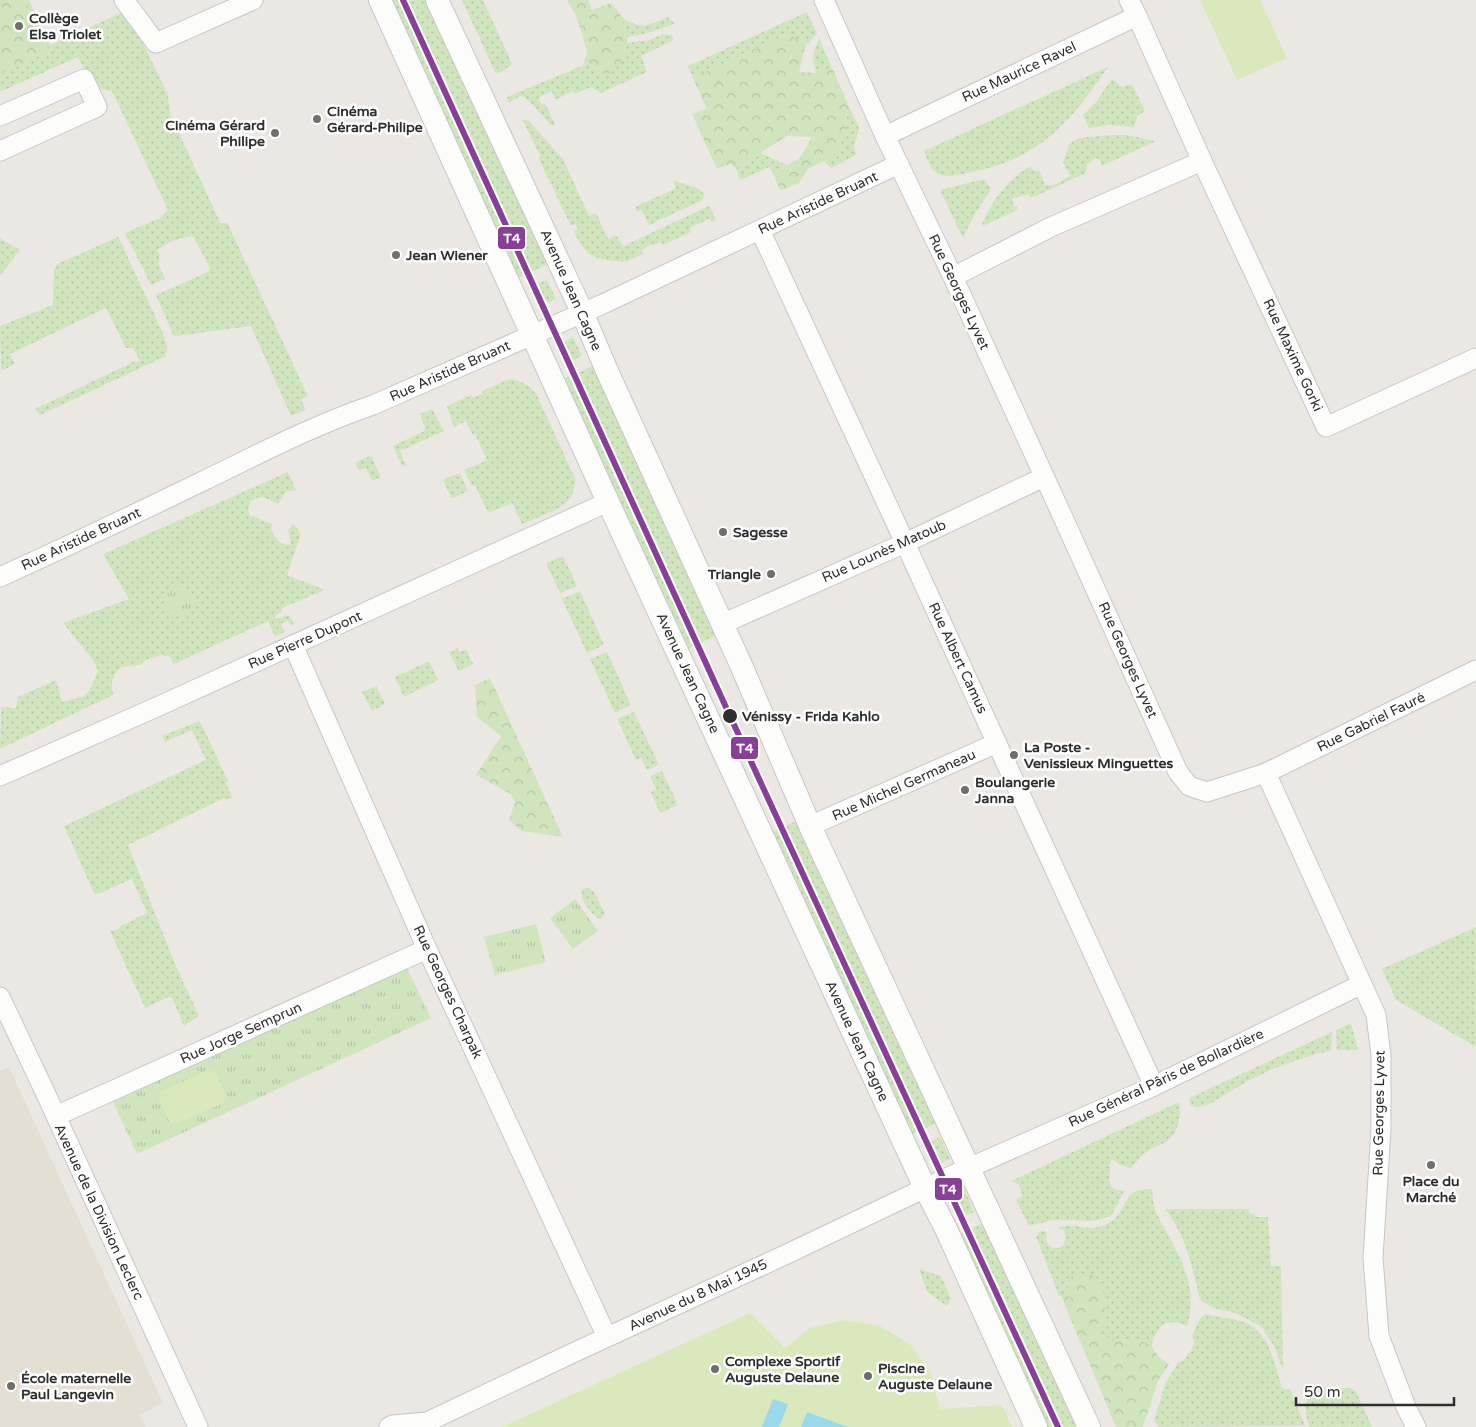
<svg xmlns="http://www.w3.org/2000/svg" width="1476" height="1427" viewBox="0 0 1476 1427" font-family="'Varela Round',sans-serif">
<defs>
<pattern id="grass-dots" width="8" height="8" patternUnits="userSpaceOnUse" patternTransform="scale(1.25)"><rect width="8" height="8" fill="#d0e5be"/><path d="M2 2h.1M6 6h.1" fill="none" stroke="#b3c5a4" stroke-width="1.8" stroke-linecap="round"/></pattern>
<pattern id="forest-crowns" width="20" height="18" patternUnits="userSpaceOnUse" patternTransform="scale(1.25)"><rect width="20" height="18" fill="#d0e5be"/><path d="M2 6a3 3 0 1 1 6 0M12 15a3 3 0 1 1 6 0" fill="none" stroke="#b3c5a4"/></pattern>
<pattern id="park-tufts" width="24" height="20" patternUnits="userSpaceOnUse" patternTransform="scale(1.25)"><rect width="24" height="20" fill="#d0e5be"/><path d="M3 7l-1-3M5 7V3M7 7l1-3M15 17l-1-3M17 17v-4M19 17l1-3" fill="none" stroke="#b3c5a4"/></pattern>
</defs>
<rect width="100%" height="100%" fill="#ebe8e4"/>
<!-- education -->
<path fill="#e5dfd3" d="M9 1067 163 1403 140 1415 146 1427H0V1071Z"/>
<!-- grass -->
<path fill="url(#grass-dots)" d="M25 0H29L50 45 121 13 124 12 131 18 168 95 170 114 221 224 227 222 308 396 301 400 306 410 291 416 251 326 175 336 173 335 156 295 208 272 210 268 193 236C180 238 167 242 157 250L160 256 159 257 160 262 158 263 165 279 151 285 125 233 160 218 168 210 112 91 94 88 78 57 0 92V74L49 51Z
M390 0H427L548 264 518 278Z
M462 0H483L512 64 503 71 496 74Z
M807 12 817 34 812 38 809 44 787 34 693 78 688 66Z
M621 16C631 25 643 28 656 22 660 20 663 18 668 17L675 24 644 34 627 37Z
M663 34 672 35 674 40 641 56 647 72 601 93 591 87 575 94 573 91 555 100 552 91 538 98 542 105 545 104 546 105 555 125 552 126 525 97 520 96 509 103 507 97 589 63 598 71 621 62 627 43 649 40Z
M819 38 832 68 816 73C811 60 814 51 819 38Z
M1108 67C1071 121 1040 159 972 172 962 174 944 180 935 172 930 168 927 157 924 151Z
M1112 79 1122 87 1132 84 1145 111 1137 116 1134 127 1109 125 1089 128 1083 115 1096 102Z
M847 102 859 128 854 147 856 155 831 168 823 161 828 159 846 133Z
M522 119 529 121 563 159 589 216 596 213 608 239 616 235 623 246 709 206 716 220 711 222 709 219 690 228 691 232 663 245 661 242 654 245H649L641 251 643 254C638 256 633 259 628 261 623 262 617 261 612 261 590 258 583 252 574 231L578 229 576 224 571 226 539 159 540 155Z
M1110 135H1127L1156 141 1102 166 1100 160 1096 158 1087 164 1086 173 1031 198 1028 194 1012 199 1014 207H1017V210L981 227C990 203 1008 178 1031 166L1033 170 1040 172 1045 185H1054L1071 176 1063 163 1070 143 1079 138Z
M760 153 787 165 773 173 769 167 740 180 736 168Z
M984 179 991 189 974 215 963 238 940 190Z
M673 180 699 189 704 194 703 200 649 225 642 210 638 212 635 207 676 188Z
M118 237 120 240 162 331 167 347 166 356 40 415 35 409 133 362 140 361 133 348H126L106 308 10 354 15 364 1 371 0 326 53 305 54 269 57 264Z
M0 238 20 250 0 276Z
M547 280 556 299 539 307 530 287Z
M573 337 582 356 565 364 556 345Z
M595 365 718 635 687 649 564 379Z
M512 379C522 381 529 386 536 393L575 479C575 486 573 496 568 501 560 510 534 519 522 524L512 503 488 513 475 485 472 486 464 470 487 460 475 434 473 435 466 421 454 427 447 406 471 395 473 397 483 394 482 391 507 380Z
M432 409 444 431 400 451 406 465 402 466 393 446 424 431 425 427 420 414Z
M371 456 381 477 372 481 366 468 359 470 356 464 357 461Z
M288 472 296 490 286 492 278 504C266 499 262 493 250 502L248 510 250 515 272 524 271 531C276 538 281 547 291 544L288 530 291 527 292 523 299 530 300 537 287 575 325 590 282 608V612L275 616 276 619 289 615 294 625 291 626 288 620 281 624 284 632 275 637 268 621 174 664 169 656 161 655 144 661 140 665 122 667C111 675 111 683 113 695L0 749 1 707 16 708 18 697 56 680 62 702 85 696 92 686 98 670 93 660 63 623 129 599 103 554Z
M460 473 468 491 452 499 443 480Z
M563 556 577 586 560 593 546 563Z
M580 591 604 645 587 653 562 599Z
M458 648 460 652 466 649 473 664 459 671 449 653Z
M607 652 631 705 615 713 590 659Z
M429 661 438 680 404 697 395 677Z
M376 686 385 704 372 711 362 692Z
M634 712 659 765 647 770 641 758 636 760 617 719Z
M200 721 228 781 226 783 233 798 222 799 128 845 177 969 199 1016 184 1026 171 996 145 1008 110 931 119 929V927L147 913 132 879 95 895 64 826 206 760 192 730 165 742 162 736Z
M662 771 678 805 660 813 651 792 656 789 650 776Z
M803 818 941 1121 911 1135 772 832Z
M586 888H589L595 893 605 914 601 919H599C590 912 579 901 582 889Z
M1476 927V1047L1396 1000 1382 969Z
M1351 1023 1358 1050H1337L1336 1030Z
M1332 1032 1331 1051 1315 1054 1275 1068 1248 1081 1208 1105 1196 1107 1190 1105 1189 1098Z
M1179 1102C1181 1117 1179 1133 1166 1142 1161 1145 1156 1146 1151 1149 1143 1153 1137 1161 1131 1168L1120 1165 1114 1160 1111 1161C1109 1166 1110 1168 1110 1172 1108 1185 1110 1190 1124 1191L1111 1216 1094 1221 1053 1220 1029 1226 1016 1200 1023 1196 1018 1184 1011 1181Z
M940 1137 950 1159 933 1167 924 1145Z
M964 1189 974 1212 958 1219 947 1197Z
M1152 1189C1153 1197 1153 1206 1156 1212 1160 1222 1167 1231 1171 1240 1186 1268 1197 1295 1187 1326 1168 1317 1157 1324 1152 1344L1132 1340 1110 1339 1101 1335C1107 1319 1105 1304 1102 1287L1071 1300 1061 1296H1059L1036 1237 1039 1232 1044 1231 1047 1233C1044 1245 1052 1252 1063 1246L1066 1237 1064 1231 1058 1228 1059 1227C1079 1222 1092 1235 1112 1221 1115 1219 1118 1215 1120 1212 1131 1195 1128 1190 1152 1189Z
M1165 1209H1249V1212L1257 1217H1268L1271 1266H1281L1283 1371 1274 1346 1261 1326 1235 1313 1213 1308 1200 1300C1193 1269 1186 1235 1165 1209Z
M987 1221 1081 1427H1044L956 1236Z
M919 1269 941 1276 951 1299 947 1306 927 1292Z
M1205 1314C1218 1317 1232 1318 1244 1322 1270 1331 1274 1364 1282 1387L1285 1389H1290L1305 1426 1159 1427 1154 1421 1165 1384 1178 1363 1184 1360 1191 1351 1194 1343 1192 1336 1199 1320Z
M1350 1388 1356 1391 1372 1427H1310C1304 1415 1303 1399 1314 1389Z"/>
<!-- forest -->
<path fill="url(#forest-crowns)" d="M0 0H25L49 51 0 74Z
M567 0H588L592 10 611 3 621 16 628 39 621 62 607 76 598 71 589 63 583 65 587 51 577 18Z
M787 34 806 43 799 72 816 73 832 68 847 102 846 132 839 149 828 159 808 169 799 183 780 191 773 173 800 158 812 137 787 136 736 168 730 164 717 169 692 114 707 109 693 78Z
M490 678 563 837 522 831 509 820 515 802 511 794 476 775 501 736 477 717 475 685Z
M1075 1273 1091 1274 1102 1287 1105 1306V1324L1101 1335 1110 1339 1132 1340 1152 1344C1154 1353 1160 1359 1169 1364L1158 1381 1143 1427H1116L1061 1296 1071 1299 1066 1282Z"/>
<!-- park -->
<path fill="url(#park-tufts)" d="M165 602a15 15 0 1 1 30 0a15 15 0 1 1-30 0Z
M575 899 598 931 573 949 550 918Z
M536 924 546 962 495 975 484 937Z
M406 966 431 1018 137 1154 112 1100Z"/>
<!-- pitch -->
<path fill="#dae9bc" d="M1200 0H1260L1287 58 1237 80Z
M208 1070 216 1073 226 1095 223 1103 176 1124 169 1121 159 1100 160 1092Z
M750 1313 785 1348 810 1328 845 1320 880 1326 911 1345 931 1373 940 1409 1002 1405 1012 1427H502Z"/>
<!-- water -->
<path fill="#9ad9ea" d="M773 1399 788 1404 779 1427H762Z
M807 1412 848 1427H801Z"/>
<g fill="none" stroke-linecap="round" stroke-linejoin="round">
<!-- minor casing -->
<g stroke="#c7c6c6" stroke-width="21">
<path id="minor" d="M124 0 156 43 253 0
M824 0 885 136 953 277 1066 524 1178 772 1189 786 1207 792 1266 773 1476 670
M1137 16 1202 161 1326 427 1476 358
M0 116 84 79 97 107 0 151
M885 136 1137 16 1129 0
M760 230 894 519 1154 1086
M953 277 1051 227 1202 161
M0 577C68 546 135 514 203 481 259 454 314 425 373 405L603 304 899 164
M722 624 905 543 1044 477
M293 645 427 949 607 1337
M1266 773 1376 1015 1381 1055V1129L1373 1258 1379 1336 1406 1407 1416 1427
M0 776 159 706 608 502
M810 826 997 743
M0 997 45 1092 198 1427
M56 1116 427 949
M389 1427 393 1425 427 1422
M422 1427 427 1422 575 1352 787 1254 944 1179 1154 1086 1362 984"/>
</g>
<!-- tertiary casing -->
<g stroke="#c7c6c6" stroke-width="24">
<path id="tertiary" d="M380 0 608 502 925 1188 947 1231 1036 1427
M437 0 582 312 607 371 741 665 810 826 1089 1427"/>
</g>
<!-- minor -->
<use href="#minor" stroke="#fcfcfb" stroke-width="19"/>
<!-- tertiary -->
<use href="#tertiary" stroke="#fcfcfb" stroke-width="22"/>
<!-- tram-1 casing -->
<g stroke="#fff" stroke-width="10">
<path id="tram-1" d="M403 0 730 716 1058 1427"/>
</g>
<!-- tram-1 -->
<use href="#tram-1" stroke="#873f98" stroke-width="6"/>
</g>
<!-- markers -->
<g fill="#706f6e" stroke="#fff" stroke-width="2">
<circle cx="19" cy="26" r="5"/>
<circle cx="317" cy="119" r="5"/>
<circle cx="275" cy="133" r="5"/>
<circle cx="396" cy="255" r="5"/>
<circle cx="723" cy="532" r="5"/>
<circle cx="771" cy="574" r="5"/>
<circle cx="1014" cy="755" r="5"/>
<circle cx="965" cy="790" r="5"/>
<circle cx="1431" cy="1165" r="5"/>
<circle cx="715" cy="1369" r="5"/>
<circle cx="868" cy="1376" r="5"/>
<circle cx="11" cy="1386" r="5"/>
</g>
<circle fill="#2e2e2e" stroke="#fff" stroke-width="2" cx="730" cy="716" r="8"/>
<g text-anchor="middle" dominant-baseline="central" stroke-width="5" stroke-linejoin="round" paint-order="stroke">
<!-- poi labels -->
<g font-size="14" font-weight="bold" fill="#2e2e2e" stroke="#fff" text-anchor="start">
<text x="29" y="18">Collège<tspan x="29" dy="16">Elsa Triolet</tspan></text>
<text x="327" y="111">Cinéma<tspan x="327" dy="16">Gérard-Philipe</tspan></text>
<text x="265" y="125" text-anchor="end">Cinéma Gérard<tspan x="265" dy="16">Philipe</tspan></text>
<text x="406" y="255">Jean Wiener</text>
<text x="733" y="532">Sagesse</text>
<text x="761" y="574" text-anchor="end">Triangle</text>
<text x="1024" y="747">La Poste -<tspan x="1024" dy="16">Venissieux Minguettes</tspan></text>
<text x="975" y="782">Boulangerie<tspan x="975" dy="16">Janna</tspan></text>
<text x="1431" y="1181" text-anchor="middle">Place du<tspan x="1431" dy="16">Marché</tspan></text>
<text x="725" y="1361">Complexe Sportif<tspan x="725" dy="16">Auguste Delaune</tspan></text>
<text x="878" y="1368">Piscine<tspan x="878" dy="16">Auguste Delaune</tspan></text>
<text x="21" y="1378">École maternelle<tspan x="21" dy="16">Paul Langevin</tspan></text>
</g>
<!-- street labels -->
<g font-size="14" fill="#2e2e2e" stroke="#fff">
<text transform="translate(1019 72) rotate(-25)">Rue Maurice Ravel</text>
<text transform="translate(818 203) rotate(-25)">Rue Aristide Bruant</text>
<text transform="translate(571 290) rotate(66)">Avenue Jean Cagne</text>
<text transform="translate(959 292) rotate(65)">Rue Georges Lyvet</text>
<text transform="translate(1293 355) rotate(65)">Rue Maxime Gorki</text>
<text transform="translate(450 371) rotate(-24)">Rue Aristide Bruant</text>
<text transform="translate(81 539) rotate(-25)">Rue Aristide Bruant</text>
<text transform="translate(884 551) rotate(-24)">Rue Lounès Matoub</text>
<text transform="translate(305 640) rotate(-24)">Rue Pierre Dupont</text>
<text transform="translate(958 658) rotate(65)">Rue Albert Camus</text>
<text transform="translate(1128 660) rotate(66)">Rue Georges Lyvet</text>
<text transform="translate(688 673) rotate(65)">Avenue Jean Cagne</text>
<text transform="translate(1371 722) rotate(-26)">Rue Gabriel Fauré</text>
<text transform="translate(904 785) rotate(-24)">Rue Michel Germaneau</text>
<text transform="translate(448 992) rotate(65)">Rue Georges Charpak</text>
<text transform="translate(241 1033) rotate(-24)">Rue Jorge Semprun</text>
<text transform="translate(857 1041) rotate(65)">Avenue Jean Cagne</text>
<text transform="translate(1166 1078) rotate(-25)">Rue Général Pâris de Bollardière</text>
<text transform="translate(1379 1113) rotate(-89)">Rue Georges Lyvet</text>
<text transform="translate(99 1212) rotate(65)">Avenue de la Division Leclerc</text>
<text transform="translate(698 1295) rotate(-25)">Avenue du 8 Mai 1945</text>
</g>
<!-- stop labels -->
<g font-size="14" font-weight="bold" fill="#2e2e2e" stroke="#fff" text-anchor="start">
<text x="742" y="716">Vénissy - Frida Kahlo</text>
</g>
</g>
<g stroke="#fff" stroke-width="2">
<rect x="497" y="226" width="29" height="24" rx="5" fill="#873f98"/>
<rect x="730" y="736" width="29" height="24" rx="5" fill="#873f98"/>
<rect x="934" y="1177" width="29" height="24" rx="5" fill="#873f98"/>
</g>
<g font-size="14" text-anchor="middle" font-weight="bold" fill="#fff">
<text x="512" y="243">T4</text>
<text x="745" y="753">T4</text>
<text x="948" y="1194">T4</text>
</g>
<!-- scale -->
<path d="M1296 1397v8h158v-8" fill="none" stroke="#2e2e2e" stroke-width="2.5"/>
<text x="1304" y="1397" font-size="15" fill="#2e2e2e" stroke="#ffffff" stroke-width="4" paint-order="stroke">50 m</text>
</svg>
